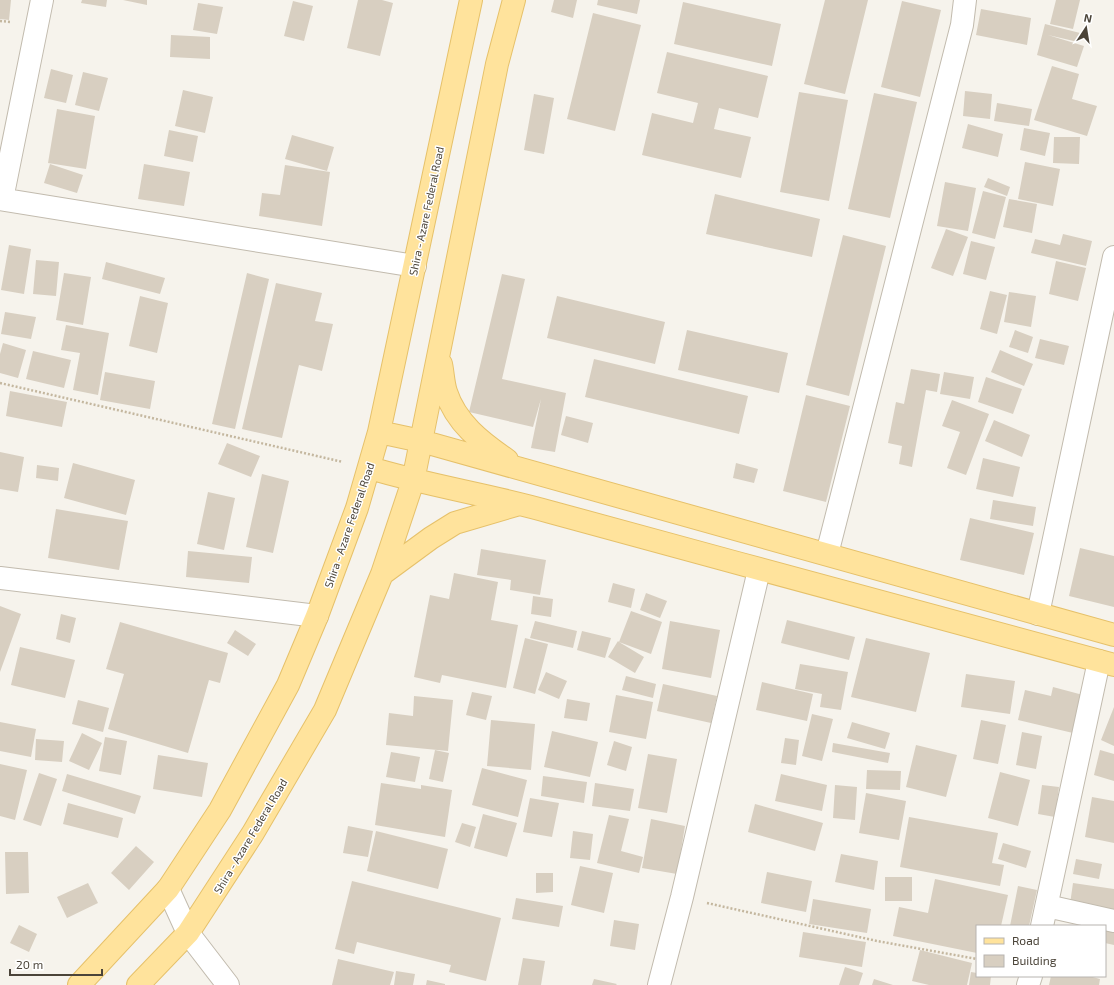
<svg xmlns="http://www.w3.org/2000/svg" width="1114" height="985" viewBox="0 0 1114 985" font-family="'Exo 2',sans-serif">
<rect width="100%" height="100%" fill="#f6f3ec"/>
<!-- building -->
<path fill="#d8cfc1" d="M0 0H11L9 20 0 19Z
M82 0H107L106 7 81 3Z
M123 0H147V5Z
M358 0H382L393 3 380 56 347 48Z
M554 0H577L573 18 551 12Z
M598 0H640L637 14 597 5Z
M825 0H868L845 94 804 84Z
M1056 0H1080L1073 29 1050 24Z
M293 1 313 6 304 41 284 36Z
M902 1 941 10 920 97 881 87Z
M683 2 781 24 772 66 674 44Z
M198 3 223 7 217 34 193 30Z
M981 9 1031 18 1027 45 976 35Z
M593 13 641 25 615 131 567 119Z
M1045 24 1080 33 1078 42 1048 35 1084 46 1077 67 1037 55Z
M171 35 210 37V59L170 57Z
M667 52 768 76 758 118 719 108 714 129 751 137 741 178 642 155 652 113 693 123 698 103 657 93Z
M1052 66 1079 74 1072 99 1097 106 1087 136 1034 120Z
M51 69 73 75 66 103 44 98Z
M83 72 108 78 99 111 75 105Z
M183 90 213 97 205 133 175 126Z
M965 91 992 94 990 119 963 116Z
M799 92 848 100 829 201 780 192Z
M874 93 917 102 890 218 848 209Z
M534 94 554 98 544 154 524 150Z
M997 103 1032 109 1029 126 994 121Z
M57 109 95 116 86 169 48 163Z
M968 124 1003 134 998 157 962 148Z
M1024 128 1050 133 1045 156 1020 150Z
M169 130 198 136 193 162 164 156Z
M292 135 334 147 327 171 285 159Z
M1054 137H1080L1079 164 1053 163Z
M1025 162 1060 169 1053 206 1018 199Z
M50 164 83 175 77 193 44 183Z
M144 164 190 172 184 206 138 199Z
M285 165 330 172 322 226 259 216 262 193 280 195Z
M988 178 1010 187 1007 196 984 187Z
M945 182 976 188 968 231 937 226Z
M983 191 1006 197 995 239 972 233Z
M715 194 820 219 812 257 706 234Z
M1009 199 1037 204 1032 233 1003 227Z
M946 229 968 237 953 276 931 268Z
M1063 234 1092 241 1086 266 1031 253 1035 239 1060 245Z
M843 235 886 246 849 396 806 385Z
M971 241 995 247 986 280 963 274Z
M9 245 31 249 24 294 1 290Z
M36 260 59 262 56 296 33 294Z
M1056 261 1086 268 1078 301 1049 294Z
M106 262 165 278 160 294 102 279Z
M64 273 91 277 83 325 56 320Z
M247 273 269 279 235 429 212 424Z
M502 274 525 279 502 379 566 393 555 452 531 448 541 399 533 427 469 412Z
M276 283 322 293 315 321 333 324 322 371 299 365 282 438 242 429Z
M990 291 1007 295 997 334 980 329Z
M1009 292 1036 296 1031 327 1004 322Z
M140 296 168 303 157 353 129 346Z
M557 296 665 322 655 364 547 338Z
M5 312 36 317 31 339 1 334Z
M66 325 109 333 98 395 73 390 80 353 61 350Z
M687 330 788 353 779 393 678 370Z
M1015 330 1033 337 1028 353 1009 347Z
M1040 339 1069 346 1064 365 1035 358Z
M3 343 26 350 18 378 0 373V354Z
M1000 350 1033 364 1024 386 991 372Z
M33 351 71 360 64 388 26 379Z
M594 359 748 396 739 434 585 397Z
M911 369 940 374 937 392 926 390 912 467 899 464 902 446 888 443 896 402 904 404Z
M105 372 155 381 150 409 100 400Z
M944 372 974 377 970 399 940 394Z
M986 377 1022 389 1013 414 978 402Z
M10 391 67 402 62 427 6 416Z
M806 395 850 406 826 502 783 491Z
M952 400 989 414 966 475 947 468 960 432 942 426Z
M566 416 593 423 588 443 561 435Z
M994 420 1030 435 1022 457 985 441Z
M227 443 260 456 251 477 218 464Z
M0 452 24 457 18 492 0 489Z
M983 458 1020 467 1013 497 976 489Z
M73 463 135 480 126 515 64 498Z
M736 463 758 469 754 483 733 478Z
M37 465 59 468 58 481 36 478Z
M262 474 289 481 273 553 246 547Z
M208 492 235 498 224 550 197 544Z
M993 500 1036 507 1033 526 990 519Z
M56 509 128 521 119 570 48 558Z
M970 518 1034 533 1024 575 960 560Z
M1080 548 1114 556V607L1069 596Z
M481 549 546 560 540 595 510 590 511 580 477 575Z
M188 551 252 557 249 583 186 577Z
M454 573 498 582 491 620 518 625 506 688 442 675 440 683 414 677 430 595 449 599Z
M613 583 635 589 631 608 608 602Z
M646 593 667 601 660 618 640 610Z
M533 596 553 599 551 617 531 614Z
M0 606 21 614 0 672Z
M631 611 662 622 651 654 619 642 644 657 635 673 608 657 618 641 619 642Z
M61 614 76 618 70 643 56 639Z
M787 620 855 637 849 660 781 643Z
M535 621 577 631 573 648 530 638Z
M670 621 720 630 711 678 662 669Z
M120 622 228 653 220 683 209 680 188 753 108 729 124 674 106 669Z
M235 630 256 644 248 656 227 643Z
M582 631 611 638 605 658 577 650Z
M525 638 548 644 535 694 513 688Z
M866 638 930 653 916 712 851 697Z
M20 647 75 660 65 698 11 685Z
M800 664 848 672 841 710 820 707 822 694 795 689Z
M546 672 567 681 559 699 538 690Z
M966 674 1015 681 1010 714 961 707Z
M626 676 656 684 653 698 622 690Z
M762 682 813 694 807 721 756 710Z
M663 684 717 696 711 723 657 711Z
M1053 687 1083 695 1073 733 1018 720 1025 690 1051 696Z
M472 692 492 696 486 720 466 715Z
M616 695 653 702 646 739 609 732Z
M414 696 453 700 448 751 386 745 389 713 413 716Z
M567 699 590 703 587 721 564 718Z
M78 700 109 708 103 732 72 724Z
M1114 707V746L1101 740Z
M812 714 833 719 822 761 802 756Z
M491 720 535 724 531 770 487 766Z
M981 720 1006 725 998 764 973 759Z
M0 722 36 729 31 757 0 751Z
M852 722 890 733 885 749 847 738Z
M552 731 598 742 590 777 544 767Z
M1022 732 1042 736 1036 769 1016 765Z
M82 733 102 743 89 770 69 761Z
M105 737 127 741 121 775 99 771Z
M785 738 799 740 796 765 781 763Z
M36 739 64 741 62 762 35 760Z
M614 741 632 747 626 771 607 765Z
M833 743 890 753 888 763 832 752Z
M916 745 957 755 946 797 906 787Z
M435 750 449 753 443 782 429 779Z
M1100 750 1114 754V781L1094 775Z
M391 752 420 757 415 782 386 777Z
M648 754 677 759 667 813 638 808Z
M158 755 208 763 202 797 153 789Z
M0 764 27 770 15 820 0 816Z
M482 768 527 780 518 817 472 805Z
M867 770 901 771 900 790 866 789Z
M1000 772 1030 780 1018 826 988 818Z
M39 773 57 779 41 826 23 820Z
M67 774 141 796 135 814 62 791Z
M781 774 827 785 822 811 775 801Z
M543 776 587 782 584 803 541 796Z
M381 783 421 789V785L452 790 445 837 375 825Z
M595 783 634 789 630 811 592 806Z
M835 785 857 787 855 820 833 818Z
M1042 785 1059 787 1055 817 1038 814Z
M866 793 906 801 899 840 859 833Z
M1092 797 1114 801V843L1085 837Z
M530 798 559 803 552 837 523 832Z
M68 803 123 818 118 838 63 824Z
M755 804 823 823 815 851 748 832Z
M483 814 517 823 507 857 474 848Z
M609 815 629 819 621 851 643 857 639 873 597 863Z
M909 817 998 833 992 863 1004 865 1000 886 900 867Z
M651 819 685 826 677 874 642 868Z
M462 823 476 827 470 847 455 842Z
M348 826 373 831 368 857 343 853Z
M376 831 448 849 438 889 367 871Z
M573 831 593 834 590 860 570 858Z
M1003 843 1031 851 1026 868 998 859Z
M136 846 154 862 129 890 111 873Z
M5 852H28L29 893 6 894Z
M841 854 878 861 874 890 835 882Z
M1076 859 1102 864 1099 879 1073 874Z
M580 866 613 873 604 913 571 905Z
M767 872 812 881 806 912 761 903Z
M536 873H553V892L536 893Z
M885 877H912V901H885Z
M935 879 1008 895 1001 926H977V953L893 936 899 907 928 913Z
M352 881 501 918 486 981 449 972 451 965 357 942 354 954 335 949Z
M88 883 98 903 67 918 57 897Z
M1073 883 1114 889V911L1070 904Z
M1018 886 1037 890 1029 926H1010Z
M516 898 563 906 559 927 512 919Z
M813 899 871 909 867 933 809 924Z
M614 920 639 924 635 950 610 946Z
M19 925 37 934 29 952 10 943Z
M1105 927 1114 929V945L1105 943Z
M803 932 866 942 862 967 799 957Z
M920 950 972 963 967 985H929L912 981Z
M523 958 545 961 541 985H518Z
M338 959 394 972 390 985H332Z
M845 967 863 973 859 985H839Z
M396 971 415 974 413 985H394Z
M971 972 977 973V976H991L990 985H969Z
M1051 976H1089L1100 979 1099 985H1049Z
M594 979 617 984 616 985H592Z
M874 979 893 985H872Z
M427 980 445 984V985H426Z"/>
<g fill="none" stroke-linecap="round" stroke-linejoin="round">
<!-- minor casing -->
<g stroke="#c2bbae" stroke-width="24">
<path id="minor" d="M0 199 415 266
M2 199 42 0
M827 554 962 25 965 0
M0 578 317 616
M1038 614 1114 257
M168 889 188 933 228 985
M1047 906 1114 921
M1042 926 1099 661
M659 985 682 897 759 570
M1028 985 1031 976"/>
</g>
<!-- major casing -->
<g stroke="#e6c16a" stroke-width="24">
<path id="major" d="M441 364C443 373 443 383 446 392 456 423 481 442 507 460
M379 432 421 441 1114 635
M370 468C429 486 491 495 550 512 738 563 926 615 1114 665
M382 574 431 538 455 523 516 505
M79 985 168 889 220 810 288 685 317 616 357 508 379 432 471 0
M138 985 188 933 253 833 325 710 382 574 413 481 497 64 514 0"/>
</g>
<!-- path -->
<path stroke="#c4b79f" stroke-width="2.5" stroke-dasharray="2 2" stroke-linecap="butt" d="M0 21 11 22
M0 383 343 462
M707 903 877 941 977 959"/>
<!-- minor -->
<use href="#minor" stroke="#fff" stroke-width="22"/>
<!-- major -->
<use href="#major" stroke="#ffe39c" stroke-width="22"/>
</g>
<g text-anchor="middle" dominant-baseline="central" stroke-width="3" stroke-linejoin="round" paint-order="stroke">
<!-- street labels -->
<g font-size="11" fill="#4b4439" stroke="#fff">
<text transform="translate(426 211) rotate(-78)">Shira - Azare Federal Road</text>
<text transform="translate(349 525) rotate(-71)">Shira - Azare Federal Road</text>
<text transform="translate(250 836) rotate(-59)">Shira - Azare Federal Road</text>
</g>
</g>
<!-- legend -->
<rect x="976" y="925" width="130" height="52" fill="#ffffff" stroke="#b7b4b0"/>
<rect x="984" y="938" width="20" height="6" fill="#ffe39c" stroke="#b7b4b0"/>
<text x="1012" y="945" font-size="12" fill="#4b4439">Road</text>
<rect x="984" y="955" width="20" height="12" fill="#d8cfc1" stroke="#b7b4b0"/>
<text x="1012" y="965" font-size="12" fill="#4b4439">Building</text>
<!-- north arrow -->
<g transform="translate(1086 28) rotate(12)" stroke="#ffffff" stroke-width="3" paint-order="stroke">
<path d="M0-3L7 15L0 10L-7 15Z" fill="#4b4439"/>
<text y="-6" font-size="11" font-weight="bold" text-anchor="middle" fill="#4b4439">N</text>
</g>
<!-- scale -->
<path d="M10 969v6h92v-6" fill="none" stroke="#4b4439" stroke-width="2"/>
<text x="16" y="969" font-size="12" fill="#4b4439" stroke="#ffffff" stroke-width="3" paint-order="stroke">20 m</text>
</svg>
